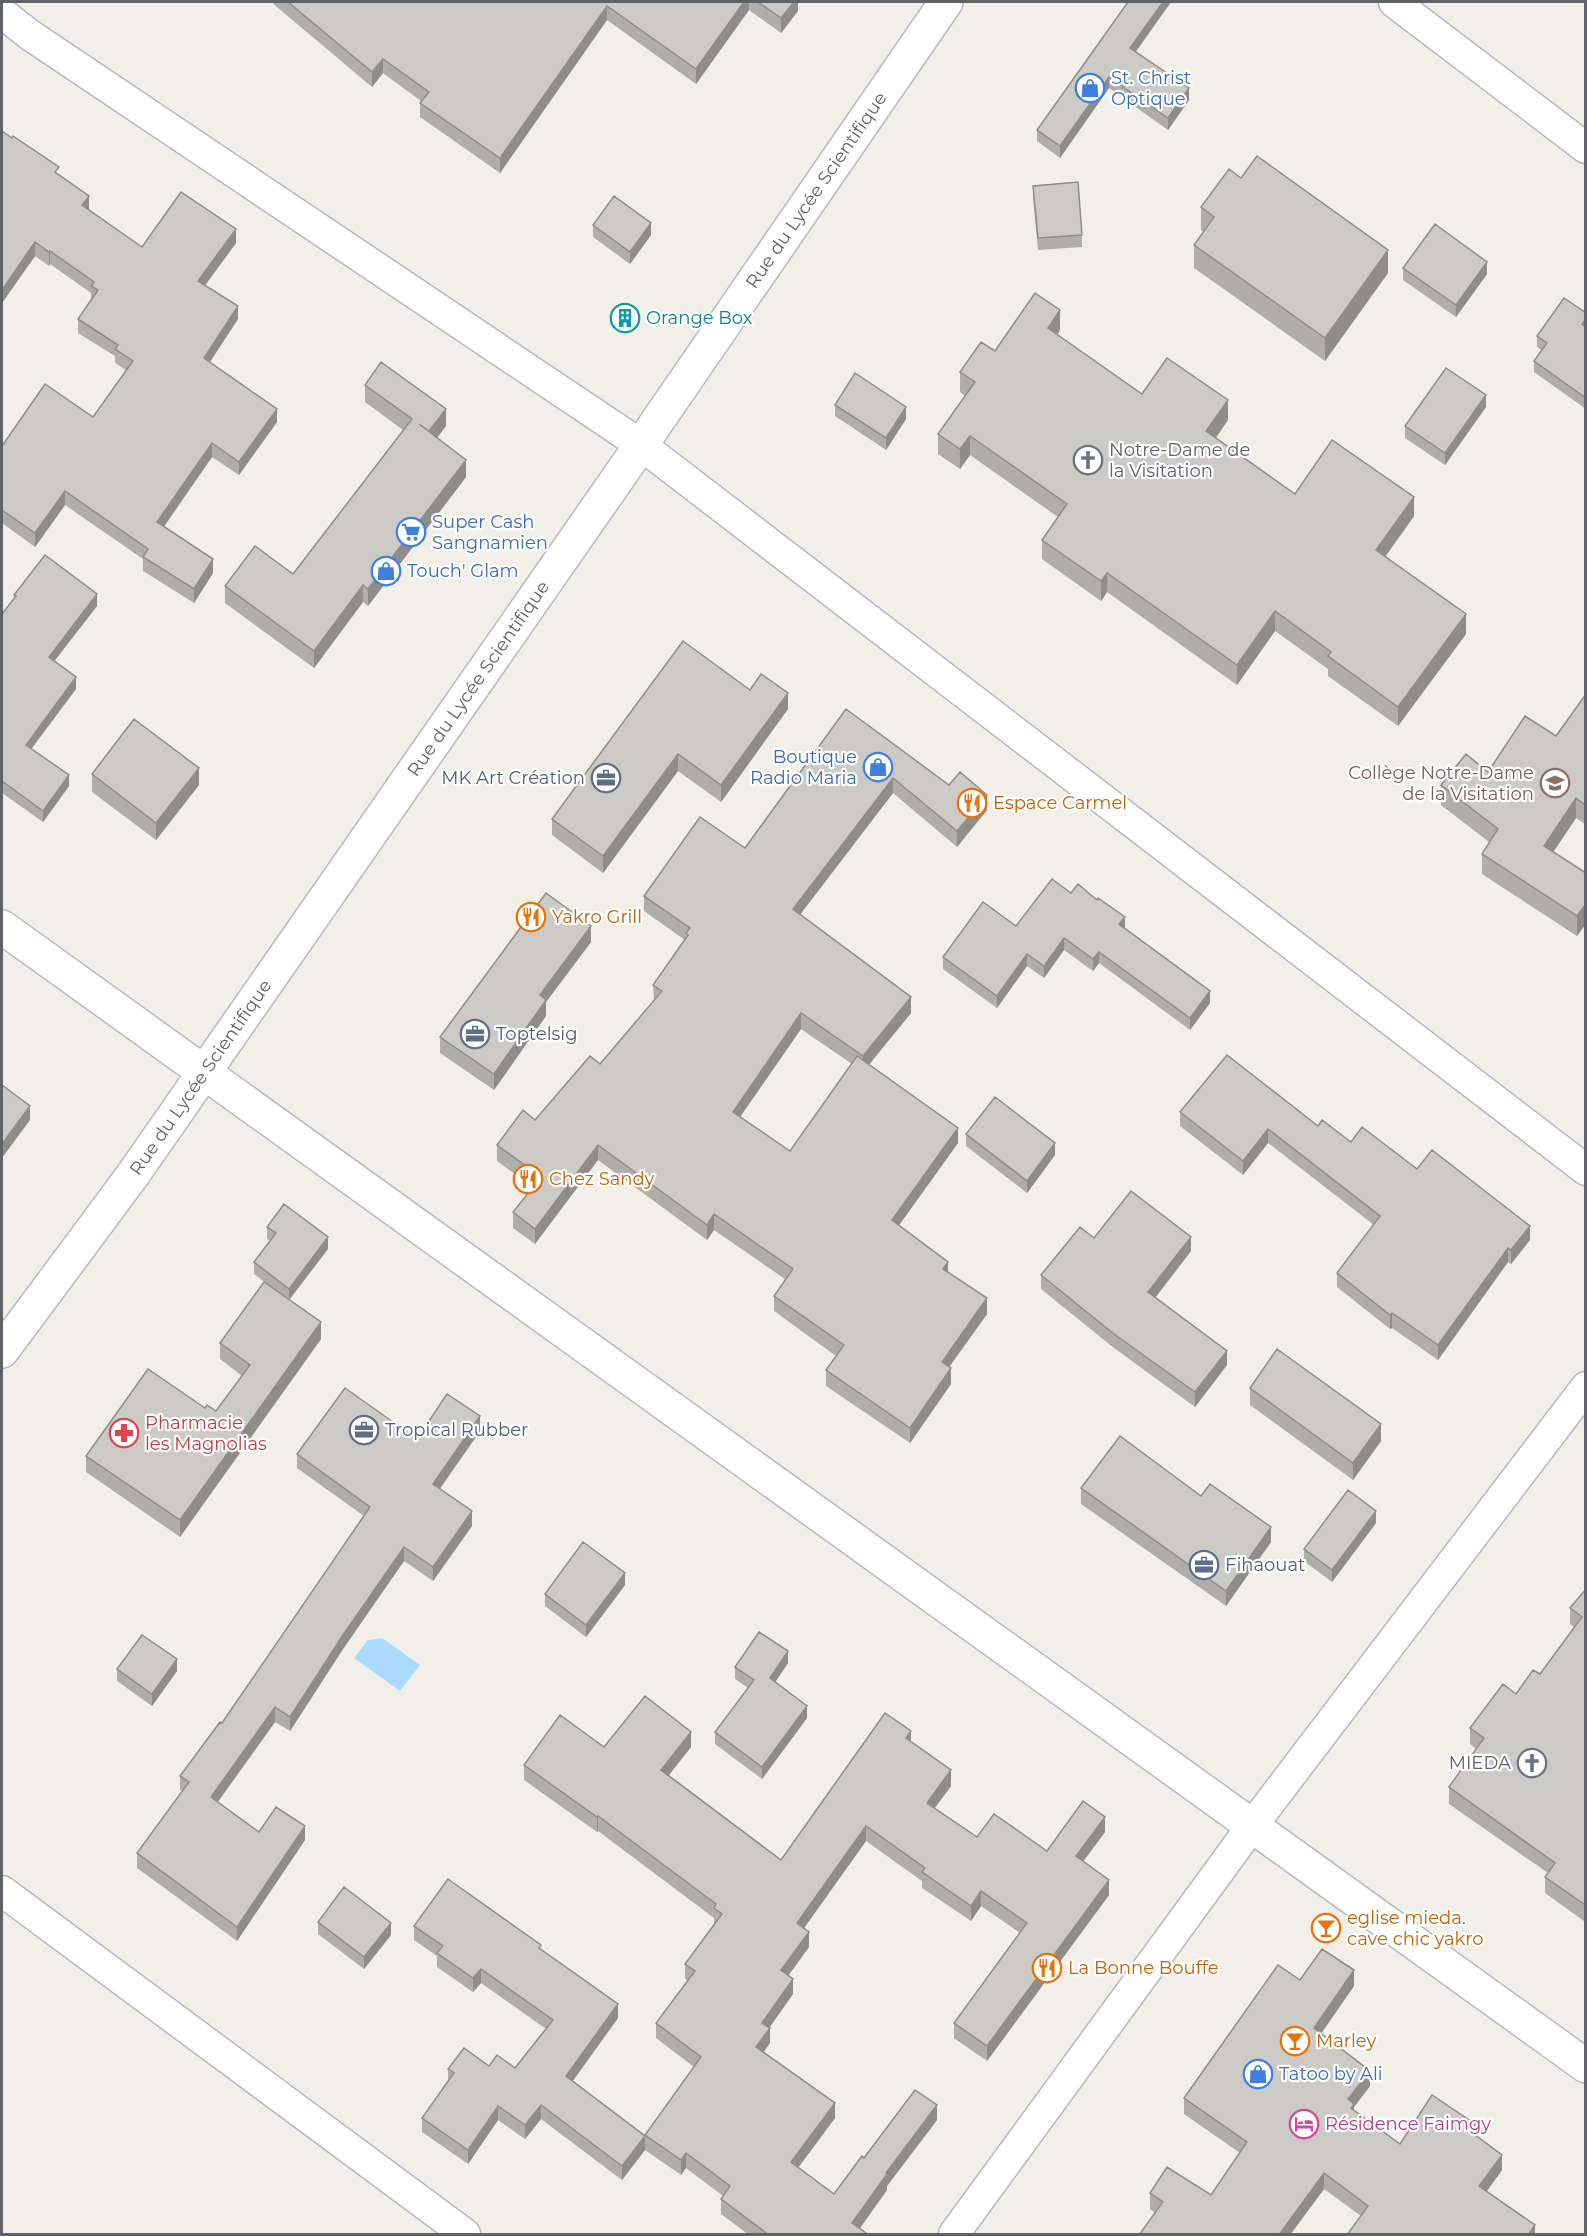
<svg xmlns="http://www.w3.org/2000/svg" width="1587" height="2236" viewBox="0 0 1587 2236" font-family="Montserrat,sans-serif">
<rect width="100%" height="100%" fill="#f1efe8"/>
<!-- water -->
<path fill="#aadaff" d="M382 1638 420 1665 400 1691 354 1658 368 1640Z"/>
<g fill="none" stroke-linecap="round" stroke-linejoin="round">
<!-- street casing -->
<g stroke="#b5b8bc" stroke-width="33">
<path id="street" d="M1394 2 1586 148
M2 13 30 35 641 445 1586 1170
M2 1891 465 2234
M954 2234 1252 1826 1586 1387"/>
</g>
<!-- secondary casing -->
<g stroke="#b6babf" stroke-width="36">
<g id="secondary">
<path d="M2 927 1586 2066"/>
<path id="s1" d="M2 1351 132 1176 641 445 946 2"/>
</g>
</g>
<!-- street -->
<use href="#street" stroke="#fff" stroke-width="30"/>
<!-- secondary -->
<use href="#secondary" stroke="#fff" stroke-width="33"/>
</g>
<!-- wall -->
<path fill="#afaea9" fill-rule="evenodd" d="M271 2H798V11L781 33 749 10 696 84 607 20 500 173 420 117V103L421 101 383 73 372 87Z
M1128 2H1171L1135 52 1189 100 1168 130 1109 88 1060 158 1037 141V130Z
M59 174 88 210 142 247 236 243 205 285 238 319 210 362 277 422 239 475 212 457 164 527 213 573 194 603 143 571V559L65 505 35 547 2 523V446L93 417 126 370 115 363V356L78 333V319L91 299V293L50 264 49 266 35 256 2 303Z
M1241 178 1388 273 1325 361 1194 268V245L1204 232 1201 230V207Z
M1033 186 1082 235V247L1038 250 1033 198Z
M593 225 651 235 630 264 593 237Z
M1403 268 1487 274 1456 317 1403 280Z
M1586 313V409L1534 372V361L1542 350 1537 347V336Z
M1060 330 1057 335 1142 394 1228 420 1216 438 1295 494 1414 516 1386 556 1466 634 1398 726 1328 676V669L1275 631 1237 685 1107 592 1101 601 1042 559V540L1058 517 970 455 960 469 938 454V434L965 396 960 392V372L995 351Z
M365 385 446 426 437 438 466 477 368 606 363 602 314 668 225 603V586L293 574 403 430 365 402Z
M835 405 906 419 886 450 835 416Z
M1486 407 1445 465 1405 438V426Z
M14 595 97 606 54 661 76 689 31 749 69 786 43 822 2 793V614L14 598Z
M750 690 788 709 721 802 678 771 603 873 552 835V819Z
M1586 694 1585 824 1576 818 1553 852 1586 873V925H1585L1577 936 1482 874V854L1489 842 1441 805V785L1488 772 1556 736Z
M846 709 949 785 987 810 957 847 893 793 800 914 911 1013 869 1064 958 1143 899 1225 948 1272 987 1314 949 1367 951 1384 910 1443 826 1386V1370L836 1356 774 1311V1296L785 1279 714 1230 707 1240 598 1160 535 1244 513 1228V1212L533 1187 497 1161V1145L535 1120 600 1064 654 1001 653 985 685 940 644 911V896L745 848ZM801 1029 852 1064 790 1151 740 1117Z
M92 774 199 785 156 840 92 792Z
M1071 893 1125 928 1210 1003 1190 1030 1099 963 1093 971 1064 950 1044 978 1027 966 997 1008 943 969V957L1016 926Z
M591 942 546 1002V1016L494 1090 440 1053V1037Z
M1180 1112 1318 1126 1351 1142 1417 1169 1530 1240 1511 1264 1508 1262 1438 1360 1392 1328 1390 1329 1337 1287V1273L1374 1225 1268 1143 1243 1175 1180 1126Z
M966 1134 1055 1155 1027 1193 966 1146Z
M267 1227 328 1249 289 1300 321 1339 180 1537 86 1472V1456L205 1408 216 1411 242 1376 220 1359V1343L272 1288 254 1274V1262L270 1241 267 1239Z
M1094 1238 1191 1251 1155 1298 1227 1365 1195 1407 1114 1348 1041 1289V1275Z
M1250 1388 1381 1441 1353 1480 1250 1405Z
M480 1431 440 1489 472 1526 433 1581 404 1561 343 1649 290 1731 275 1722 218 1802 259 1832 305 1840 237 1941 137 1868V1853L182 1791 180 1790V1776L222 1723 364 1516 297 1468V1454Z
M1081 1488 1201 1496 1271 1542 1226 1606 1081 1504Z
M1376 1523 1332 1582 1304 1561V1549Z
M625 1585 586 1637 545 1606V1594Z
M1586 1589 1584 1921 1545 1893V1877L1548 1873 1449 1804V1787L1476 1749 1470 1744V1728L1540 1674 1574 1627 1570 1624V1608Z
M788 1663 775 1682 807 1718 762 1779 715 1744V1732L748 1688 735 1679V1667Z
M117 1669 177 1671 152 1706 117 1681Z
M911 1741 951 1786 935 1808 977 1837 1047 1851 1105 1832 1083 1861 1109 1895 987 2061 954 2038V2023L1020 1933 981 1906 971 1921 922 1888V1881L866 1841 804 1928 809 1947 789 1975 793 1994 769 2028 770 2043 764 2052 835 2118 798 2168 834 2194 864 2158 937 2120 887 2186V2190L860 2228 869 2235H749L721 2214V2199L723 2196 686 2168 681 2175 645 2150 622 2180 541 2119 525 2139 498 2120 468 2164 422 2132V2118L448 2080V2069L489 2066 515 2068 546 2029 481 1983 473 1992 437 1967V1956L414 1940V1926L541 1949 618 2018 573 2081 645 2136 694 2067 656 2038V2023L688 1981 685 1979V1964L714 1924V1918L598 1831 597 1832 524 1780V1765L604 1747H691L669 1775 781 1860Z
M318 1922 391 1935 364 1969 318 1934Z
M1300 1980 1354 1986 1321 2033 1370 2086 1354 2107V2111L1400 2144 1475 2135 1502 2170 1487 2191 1535 2235 1361 2216 1324 2189 1290 2235H1139L1155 2213 1150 2209V2193L1211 2195 1240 2153 1184 2114V2098Z"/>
<!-- shaded-wall -->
<path fill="#8f8d8a" d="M744 2H749V10L696 84V69Z
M794 2H798V11L781 33V18Z
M1163 2H1171L1130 60V48Z
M607 6V20L500 173V158Z
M383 59V73L372 87V72Z
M1109 77V88L1060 158V146Z
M1189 88V100L1168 130V118Z
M89 196V209L82 219V205Z
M651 223V235L630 264V252Z
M236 229V243L198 295V281Z
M35 242V256L2 303V290Z
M1388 250V273L1325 361V338Z
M50 251V264L49 266V252Z
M1487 262V274L1456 317V305Z
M238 306V319L204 371V358Z
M1060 310V330L1048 348V328Z
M1486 395V407L1445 465V453Z
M1228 400V420L1206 451V431Z
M906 407V419L886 450V438Z
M277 409V422L239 475V462Z
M446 409V426L429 448V431Z
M970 436V455L960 469V449Z
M212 443V457L157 536V522Z
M466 460V477L368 606V589Z
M65 491V505L35 547V533Z
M1414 497V516L1376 569V550Z
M213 559V573L194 603V589Z
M1107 573V592L1101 601V581Z
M363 585V602L314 668V651Z
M97 594V606L49 668V657Z
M1275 611V631L1237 685V665Z
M1466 614V634L1398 726V707Z
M76 677V689L26 756V745Z
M788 693V709L721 802V785Z
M678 754V771L603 873V856Z
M199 768V785L156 840V823Z
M69 775V786L43 822V811Z
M893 778V793L793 924V909Z
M987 795V810L957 847V831Z
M1576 798V818L1544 866V846Z
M1586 804V824H1585V805Z
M1585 905V925L1577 936V916Z
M1125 917V929L1119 924Z
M591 926V942L546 1002V1016L494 1090V1074L540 995Z
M1064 938V950L1044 978V966Z
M1099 952V963L1093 971V959Z
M1027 954V966L997 1008V996Z
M1210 991V1003L1190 1030V1018Z
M911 997V1013L863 1072V1056Z
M801 1013V1029L733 1127V1112Z
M30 1106V1120L2 1158V1144Z
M958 1128V1143L892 1235V1220Z
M1268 1129V1143L1243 1175V1161Z
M1055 1143V1155L1027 1193V1181Z
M598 1145V1160L535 1244V1229Z
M714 1214V1230L707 1240V1225Z
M1530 1226V1240L1511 1264V1250Z
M328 1237V1249L289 1300V1289Z
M1191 1237V1251L1148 1307V1292Z
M1508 1248V1262L1438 1360V1345Z
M948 1262V1278L943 1269Z
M987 1298V1314L942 1377V1362Z
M1392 1313V1328L1390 1329V1315Z
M321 1322V1339L180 1537V1520Z
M1227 1351V1365L1195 1407V1392Z
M951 1368V1384L910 1443V1428Z
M480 1416V1431L433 1498V1484Z
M1381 1424V1441L1353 1480V1463Z
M472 1511V1526L433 1581V1567Z
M1376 1511V1523L1332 1582V1570Z
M1271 1527V1542L1226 1606V1591Z
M404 1547V1561L343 1649 290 1731V1717L343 1635Z
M625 1573V1585L586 1637V1625Z
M788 1651V1663L770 1690V1678Z
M177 1659V1671L152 1706V1694Z
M807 1706V1718L762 1779V1767Z
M275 1707V1722L211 1811V1797Z
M911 1731V1746L906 1738Z
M691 1732V1747L661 1785V1770Z
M951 1770V1786L927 1818V1803Z
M598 1816V1831L597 1832V1817Z
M1105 1817V1832L1076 1871V1856Z
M305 1826V1840L237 1941V1927Z
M866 1826V1841L797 1938V1923Z
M1109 1880V1895L987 2061V2046Z
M981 1891V1906L971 1921V1906Z
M1586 1902V1918L1584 1921V1904Z
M391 1923V1935L364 1969V1957Z
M809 1932V1947L781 1985V1970Z
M481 1969V1983L473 1992V1978Z
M1354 1970V1986L1314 2044V2028Z
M793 1979V1994L762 2038V2023Z
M618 2004V2018L566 2090V2076Z
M770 2028V2043L756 2062V2047Z
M1370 2071V2086L1354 2107V2119L1348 2099Z
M835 2103V2118L791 2177V2162Z
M541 2105V2119L525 2139V2125Z
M937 2105V2120L887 2186V2190L855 2235 852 2223 886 2173Z
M498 2106V2120L468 2164V2150Z
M1475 2124V2139L1470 2131Z
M645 2136V2150L622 2180V2166Z
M686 2153V2168L681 2175V2160Z
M1502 2155V2170L1479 2202V2186Z
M1324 2173V2189L1290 2235H1279Z
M1535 2225V2235H1528Z"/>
<!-- building -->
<path fill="#cccac5" stroke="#8f8d8a" stroke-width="1.5" d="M288 2H744L696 69 607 6 500 158 420 103 429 92 383 59 372 72Z
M758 2H794L781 18Z
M1128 2H1163L1130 48 1189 88 1168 118 1109 77 1060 146 1037 130Z
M2 131 12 138 13 136 59 167 55 172 89 196 82 205 142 247 181 192 236 229 198 281 238 306 204 358 277 409 239 462 212 443 157 522 213 559 194 589 143 557 148 549 65 491 35 533 2 510V446L45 384 93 417 133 361 115 349 118 345 78 319 98 290 91 286 94 282 50 251 49 252 35 242 2 290Z
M1257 156 1388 250 1325 338 1194 245 1214 217 1201 207 1229 169 1241 178Z
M1078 182 1082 235 1038 238 1033 186Z
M614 196 651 223 630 252 593 225Z
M1435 224 1487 262 1456 305 1403 268Z
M1035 293 1060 310 1048 328 1142 394 1167 358 1228 400 1206 431 1295 494 1332 440 1414 497 1376 550 1466 614 1398 707 1328 656 1331 652 1275 611 1237 665 1107 573 1101 581 1042 540 1067 504 970 436 960 449 938 434 975 382 960 372 981 342 995 351Z
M1564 298 1586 313V319L1582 324 1586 327V398L1534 361 1547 343 1537 336Z
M381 362 446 409 429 431 419 424 466 460 368 589 363 585 314 651 225 586 255 546 293 574 412 419 365 385Z
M1446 368 1486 395 1445 453 1405 426Z
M855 373 906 407 886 438 835 405Z
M45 555 97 594 49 657 76 677 26 745 69 775 43 811 2 781V614L16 596 14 595Z
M683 641 750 690 761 674 788 693 721 785 678 754 603 856 552 819Z
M1586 694V804L1585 805 1576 798 1544 846 1586 873V905H1585L1577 916 1482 854 1498 829 1441 785 1466 754 1488 772 1525 716 1556 736Z
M846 709 949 785 960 772 987 795 957 831 893 778 793 909 911 997 863 1056 801 1013 733 1112 790 1151 857 1056 958 1128 892 1220 948 1262 943 1269 987 1298 942 1362 951 1368 910 1428 826 1370 844 1345 774 1296 793 1269 714 1214 707 1225 598 1145 535 1229 513 1212 541 1177 497 1145 523 1110 535 1120 590 1056 600 1064 662 991 653 985 688 935 686 933 690 928 644 896 700 817 745 848Z
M134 719 199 768 156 823 92 774Z
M1052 879 1071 893 1078 884 1097 900 1098 898 1125 917 1119 924 1210 991 1190 1018 1099 952 1093 959 1064 938 1044 966 1027 954 997 996 943 957 983 902 1016 926Z
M546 893 591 926 540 995 546 1000 494 1074 440 1037Z
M1227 1055 1318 1126 1322 1120 1351 1142 1362 1127 1417 1169 1432 1150 1530 1226 1511 1250 1508 1248 1438 1345 1392 1313 1390 1315 1337 1273 1380 1216 1268 1129 1243 1161 1180 1112Z
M2 1085 30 1106 2 1144Z
M995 1097 1055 1143 1027 1181 966 1134Z
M1131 1191 1191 1237 1148 1292 1227 1351 1195 1392 1114 1334 1041 1275 1080 1227 1094 1238Z
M284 1204 328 1237 289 1289 254 1262 276 1233 267 1227Z
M264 1282 321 1322 180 1520 86 1456 148 1369 205 1408 207 1405 216 1411 250 1365 220 1343Z
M1277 1349 1381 1424 1353 1463 1250 1388Z
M345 1388 417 1439 447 1394 480 1416 433 1484 472 1511 433 1567 404 1547 343 1635 290 1717 275 1707 211 1797 259 1832 276 1807 305 1826 237 1927 137 1853 189 1782 180 1776 220 1722 222 1723 370 1507 297 1454Z
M1120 1436 1201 1496 1210 1484 1271 1527 1226 1591 1081 1488Z
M1348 1490 1376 1511 1332 1570 1304 1549Z
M583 1542 625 1573 586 1625 545 1594Z
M1586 1589V1902L1584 1904 1545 1877 1555 1863 1449 1787 1484 1738 1470 1728 1503 1684 1516 1694 1533 1670 1540 1674 1582 1617 1570 1608Z
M759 1632 788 1651 770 1678 807 1706 762 1767 715 1732 754 1680 735 1667Z
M142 1635 177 1659 152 1694 117 1669Z
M645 1696 691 1732 661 1770 781 1860 885 1713 911 1731 906 1738 951 1770 927 1803 977 1837 994 1814 1047 1851 1083 1801 1105 1817 1076 1856 1109 1880 987 2046 954 2023 1027 1923 981 1891 971 1906 922 1872 925 1868 866 1826 797 1923 809 1932 781 1970 793 1979 762 2023 770 2028 756 2047 835 2103 791 2162 834 2194 862 2156 864 2158 915 2090 937 2105 886 2173 887 2174 852 2223 869 2235H769L721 2199 730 2186 686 2153 681 2160 645 2135 701 2057 656 2023 695 1971 685 1964 722 1914 714 1908 716 1904 598 1816 597 1817 524 1765 560 1715 604 1747Z
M448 1879 541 1945 539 1948 618 2004 566 2076 645 2136 622 2166 541 2105 525 2125 498 2106 468 2150 422 2118 454 2073 448 2069 464 2048 489 2066 497 2055 515 2068 553 2020 481 1969 473 1978 437 1953 443 1946 414 1926Z
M344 1887 391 1923 364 1957 318 1922Z
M1322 1949 1354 1970 1314 2028 1370 2071 1348 2099 1354 2104 1351 2108 1400 2144 1432 2095 1475 2124 1470 2131 1502 2155 1479 2186 1535 2225 1528 2235H1347L1368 2206 1324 2173 1279 2235H1139L1163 2202 1150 2193 1167 2167 1211 2195 1247 2142 1184 2098 1278 1965 1300 1980Z"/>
<!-- icons -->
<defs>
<g id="shop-ring" transform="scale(1.5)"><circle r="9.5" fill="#fff" stroke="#3f7fe0" stroke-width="1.5"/><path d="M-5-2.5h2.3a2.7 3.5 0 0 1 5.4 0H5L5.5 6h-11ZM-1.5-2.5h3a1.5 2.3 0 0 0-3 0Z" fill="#3f7fe0"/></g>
<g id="building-ring" transform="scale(1.5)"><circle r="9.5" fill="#fff" stroke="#0f9aa8" stroke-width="1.5"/><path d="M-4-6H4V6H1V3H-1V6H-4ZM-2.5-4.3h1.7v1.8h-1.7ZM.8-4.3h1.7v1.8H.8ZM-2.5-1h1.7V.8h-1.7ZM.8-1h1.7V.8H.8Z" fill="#0f9aa8"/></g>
<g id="church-ring" transform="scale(1.5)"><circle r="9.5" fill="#fff" stroke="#6b7280" stroke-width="1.5"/><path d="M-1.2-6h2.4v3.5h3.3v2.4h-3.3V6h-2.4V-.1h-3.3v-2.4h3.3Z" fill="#6b7280"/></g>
<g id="supermarket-ring" transform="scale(1.5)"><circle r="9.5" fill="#fff" stroke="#3f7fe0" stroke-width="1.5"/><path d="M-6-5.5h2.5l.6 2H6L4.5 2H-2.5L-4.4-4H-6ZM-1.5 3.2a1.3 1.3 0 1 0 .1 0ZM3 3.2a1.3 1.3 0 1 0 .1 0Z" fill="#3f7fe0"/></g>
<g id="office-ring" transform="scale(1.5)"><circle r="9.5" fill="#fff" stroke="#5c6f8a" stroke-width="1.5"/><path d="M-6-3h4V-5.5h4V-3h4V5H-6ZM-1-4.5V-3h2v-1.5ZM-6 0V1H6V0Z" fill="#5c6f8a"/></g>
<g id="school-ring" transform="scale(1.5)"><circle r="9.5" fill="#fff" stroke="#8d6e63" stroke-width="1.5"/><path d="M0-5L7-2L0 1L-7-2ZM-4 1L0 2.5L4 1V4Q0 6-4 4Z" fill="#8d6e63"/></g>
<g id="restaurant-ring" transform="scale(1.5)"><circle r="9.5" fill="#fff" stroke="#e8710a" stroke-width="1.5"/><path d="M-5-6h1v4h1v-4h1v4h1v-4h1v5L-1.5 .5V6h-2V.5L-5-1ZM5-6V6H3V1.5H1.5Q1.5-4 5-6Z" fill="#e8710a"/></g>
<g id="pharmacy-ring" transform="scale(1.5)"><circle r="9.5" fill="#fff" stroke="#e0444e" stroke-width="1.5"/><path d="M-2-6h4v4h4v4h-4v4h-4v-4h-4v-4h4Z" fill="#e0444e"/></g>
<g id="bar-ring" transform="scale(1.5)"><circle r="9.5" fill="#fff" stroke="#e8710a" stroke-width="1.5"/><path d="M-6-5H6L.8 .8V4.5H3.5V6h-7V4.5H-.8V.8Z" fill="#e8710a"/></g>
<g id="hotel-ring" transform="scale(1.5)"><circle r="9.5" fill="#fff" stroke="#d1479c" stroke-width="1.5"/><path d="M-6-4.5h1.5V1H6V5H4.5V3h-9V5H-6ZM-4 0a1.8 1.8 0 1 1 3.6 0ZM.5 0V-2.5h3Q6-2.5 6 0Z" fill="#d1479c"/></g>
</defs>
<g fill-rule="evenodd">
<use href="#shop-ring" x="1090" y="88"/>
<use href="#building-ring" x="625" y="318"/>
<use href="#church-ring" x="1088" y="460"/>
<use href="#supermarket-ring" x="411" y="532"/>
<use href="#shop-ring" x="386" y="571"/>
<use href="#shop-ring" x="878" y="767"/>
<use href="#office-ring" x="606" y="778"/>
<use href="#school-ring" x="1555" y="783"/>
<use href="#restaurant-ring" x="972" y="803"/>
<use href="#restaurant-ring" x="531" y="917"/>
<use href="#office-ring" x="475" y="1034"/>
<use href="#restaurant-ring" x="528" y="1179"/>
<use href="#office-ring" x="364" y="1430"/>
<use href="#pharmacy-ring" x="124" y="1433"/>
<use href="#office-ring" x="1204" y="1565"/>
<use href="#church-ring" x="1532" y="1763"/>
<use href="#bar-ring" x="1326" y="1928"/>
<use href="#restaurant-ring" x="1047" y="1968"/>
<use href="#bar-ring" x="1295" y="2041"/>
<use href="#shop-ring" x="1258" y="2074"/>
<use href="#hotel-ring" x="1304" y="2124"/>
</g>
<g text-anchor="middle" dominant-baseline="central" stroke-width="4.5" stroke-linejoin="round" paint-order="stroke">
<!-- shop labels -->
<g font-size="18" fill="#366cbe" stroke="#fff" text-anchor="start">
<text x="1111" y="78">St. Christ<tspan x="1111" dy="21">Optique</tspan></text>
<text x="432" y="522">Super Cash<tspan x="432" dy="21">Sangnamien</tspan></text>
<text x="407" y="571">Touch' Glam</text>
<text x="857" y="757" text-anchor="end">Boutique<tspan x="857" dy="21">Radio Maria</tspan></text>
<text x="1279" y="2074">Tatoo by Ali</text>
</g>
<!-- street labels -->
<g font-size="18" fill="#5f6368" stroke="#fff">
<text stroke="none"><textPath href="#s1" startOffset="1418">Rue du Lycée Scientifique</textPath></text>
<text stroke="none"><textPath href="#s1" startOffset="824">Rue du Lycée Scientifique</textPath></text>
<text stroke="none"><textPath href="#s1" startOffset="338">Rue du Lycée Scientifique</textPath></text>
</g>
<!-- culture labels -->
<g font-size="18" fill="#0d838f" stroke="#fff" text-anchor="start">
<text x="646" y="318">Orange Box</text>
</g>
<!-- worship labels -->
<g font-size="18" fill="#5b616d" stroke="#fff" text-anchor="start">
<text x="1109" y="450">Notre-Dame de<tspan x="1109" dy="21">la Visitation</tspan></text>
<text x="1511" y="1763" text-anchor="end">MIEDA</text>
</g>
<!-- education labels -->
<g font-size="18" fill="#785e54" stroke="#fff" text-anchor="end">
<text x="1534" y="773">Collège Notre-Dame<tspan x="1534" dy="21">de la Visitation</tspan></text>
</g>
<!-- service labels -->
<g font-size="18" fill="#4e5e75" stroke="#fff" text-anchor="start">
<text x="585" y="778" text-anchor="end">MK Art Création</text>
<text x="496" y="1034">Toptelsig</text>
<text x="385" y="1430">Tropical Rubber</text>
<text x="1225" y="1565">Fihaouat</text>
</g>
<!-- food labels -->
<g font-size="18" fill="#c56008" stroke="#fff" text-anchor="start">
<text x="993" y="803">Espace Carmel</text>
<text x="552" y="917">Yakro Grill</text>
<text x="549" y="1179">Chez Sandy</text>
<text x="1347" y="1918">eglise mieda.<tspan x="1347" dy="21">cave chic yakro</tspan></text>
<text x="1068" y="1968">La Bonne Bouffe</text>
<text x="1316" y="2041">Marley</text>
</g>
<!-- health labels -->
<g font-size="18" fill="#be3a42" stroke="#fff" text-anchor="start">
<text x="145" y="1423">Pharmacie<tspan x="145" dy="21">les Magnolias</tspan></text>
</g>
<!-- hotel labels -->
<g font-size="18" fill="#b23c85" stroke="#fff" text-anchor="start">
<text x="1325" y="2124">Résidence Faimgy</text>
</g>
</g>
<!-- border -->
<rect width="1587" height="2236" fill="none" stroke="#5f6368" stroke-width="6"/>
</svg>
